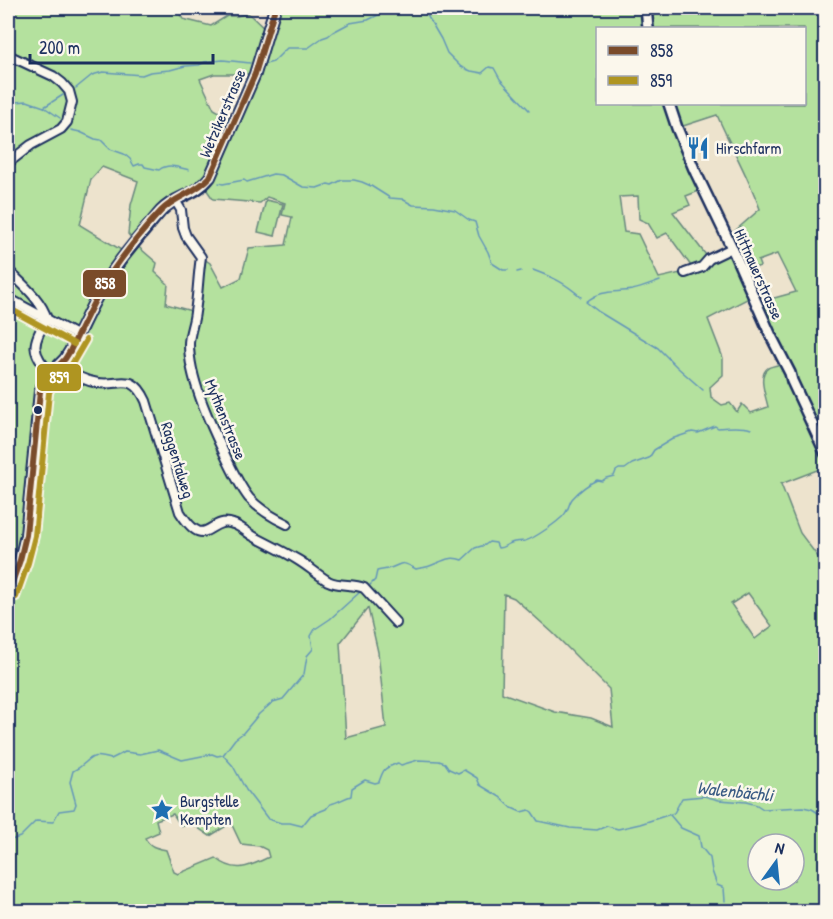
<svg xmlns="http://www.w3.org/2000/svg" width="833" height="919" viewBox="0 0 833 919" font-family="'Patrick Hand',sans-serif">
<rect width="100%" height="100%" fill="#ede3cd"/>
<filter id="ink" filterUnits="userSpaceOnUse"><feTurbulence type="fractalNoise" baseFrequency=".0167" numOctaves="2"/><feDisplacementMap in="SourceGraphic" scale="12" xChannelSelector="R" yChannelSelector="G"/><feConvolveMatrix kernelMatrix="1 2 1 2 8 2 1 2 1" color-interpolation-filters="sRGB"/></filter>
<g filter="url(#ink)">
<!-- green -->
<path fill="#b4e19e" stroke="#68887e" stroke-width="1.5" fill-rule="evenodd" d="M8 8H166L179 13 183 19 211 26 227 16H237L248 13 268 32 275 8H825V467L781 484 800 533 821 561 825 564V911H8ZM598 28H804V104H598ZM214 74H254L233 120 214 109 200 79ZM717 115C731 147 748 176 760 209L727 238 732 249 709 259 673 212 690 205 686 196 704 189 677 128ZM102 167 138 181 131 205 128 234 135 243 175 200 204 186 213 199 260 203 267 197 285 203 282 215 292 217 286 245 249 248 241 278 223 287 210 263 201 257 195 312 166 304 168 284 155 272 157 263 134 243 126 253 80 225 91 179ZM638 196 639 219 648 223 657 238 667 233 694 270 659 278 638 234 624 232 619 197ZM777 254 796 292 756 303 783 364C779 365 772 366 768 368 757 375 766 397 768 407L751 413 742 404 737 412 730 403 722 405 711 397 710 387 723 375V358L708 319 753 296 742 272 760 266 758 261ZM748 593 772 626 755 639 731 604ZM504 594 514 598 553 633 609 689 613 727 591 718 555 712 502 693ZM368 608 378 652 386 727 346 738 340 643ZM173 814 181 826 192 824 210 836 231 823 241 844 259 846 267 850 269 857C249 867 235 874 216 858L178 874 174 872 166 850C156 848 150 847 145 838L159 832 156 820ZM758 844H794V880H758Z
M266 200 283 204 275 236 258 232Z"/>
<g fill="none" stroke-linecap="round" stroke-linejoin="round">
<!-- stream -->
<path stroke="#6496b9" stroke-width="1.5" d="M403 8H409
M424 10 441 39 447 53 461 67 471 71 482 73 489 67 494 68 500 79 529 110
M262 65 273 62 287 48H308L322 38 328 36 333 32 350 23 368 20 390 9
M76 88 92 75 103 72 142 75 150 72 170 70 185 66 199 65 205 62 223 60 250 63
M8 98 16 102 27 101 44 107 63 95
M44 107 60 118
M71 130 80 132 95 139 101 140 110 149 124 154 130 159 134 166 139 164H143L145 167 159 170C168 163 178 167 189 170
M219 183 223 184 244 180 247 182 273 174 282 175 303 187 317 188 328 184 332 185 342 180H354L362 182 371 186 390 198 402 199 413 205 434 206 455 210 469 220 475 222 479 236 488 252 492 263 503 270H508
M533 270C554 278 564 282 581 297
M517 272 521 271
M660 281C651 284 642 288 632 290 614 293 602 289 586 302L599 312 658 348 677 367 703 390
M370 585 375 580 377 571C381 570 384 570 387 569 403 565 398 559 416 569 419 568 423 568 426 567 438 565 447 554 462 560L475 548 485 545 489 542 496 543 498 548C504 548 505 545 511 543 515 541 520 542 525 541 533 539 562 520 566 512 569 508 569 503 572 499 579 491 588 484 597 480L602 481 606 478 614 476 616 471 619 469H625L632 464 649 458 654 450 674 438 692 432 698 433 715 426 718 428C728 427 742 426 751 429
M223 755 235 739 243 733 259 714 273 702 283 699 304 674 307 656 313 649 311 636 315 629 330 619 360 592
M670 815 681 828 699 836 701 847 710 858 712 871 717 885 724 888 725 901
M8 841 20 837 36 821 53 822 59 811 74 809 76 804 70 782 73 771C91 763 86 751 111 759L125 752 140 754 158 750 182 760 212 754 217 756 223 755 233 766 246 790 268 819 281 823H290L302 826 311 815 326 809 330 804C338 803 343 798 351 796L352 788 365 780 375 783 379 782C384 768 383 769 398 763L401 765 418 760 439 761 445 763 449 769 458 773 464 770 477 778 480 785 500 797 512 808 521 812 529 810 532 812 538 821 570 828 597 830 607 826 618 829 640 824 674 813 682 798 704 796 719 800 746 802 757 805 763 809 803 807 812 809 826 818
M727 906 728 912"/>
<!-- minor casing -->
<g stroke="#1b2f5e" stroke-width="12">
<path id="minor" d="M8 55 53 76 62 83 69 91 72 102 67 122 61 129 31 145 8 163
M175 200 181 210 183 228 186 236 201 257C198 276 198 294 195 312 194 323 189 334 189 344 189 379 210 423 224 453 231 468 239 485 249 498 260 510 272 517 287 524
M8 270C22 284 41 299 47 319 32 342 30 353 51 373
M685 273 702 267 709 259 732 248
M8 298 78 336
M59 365C70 373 85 381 98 383 122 386 133 372 146 401L180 512C207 554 208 515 233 524 240 526 246 532 253 536 268 544 283 551 298 560 308 566 318 575 328 581 340 587 353 583 364 588L396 623
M817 435 826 431"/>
</g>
<!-- tertiary casing -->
<g stroke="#1b2f5e" stroke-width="14">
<path id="tertiary" d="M646 8 648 28
M669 104 677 128 694 169 732 248 771 336 790 373 792 381 826 454
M8 594 20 560 26 535 40 391 46 378 65 359 70 351C80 331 90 309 101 289 112 270 126 253 140 236 147 228 154 219 161 211 177 194 195 197 210 177L255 74 275 8"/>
</g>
<!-- minor -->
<use href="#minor" stroke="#fbf7ec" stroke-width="8"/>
<!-- tertiary -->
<use href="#tertiary" stroke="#fbf7ec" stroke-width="9"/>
<!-- bus-1 casing -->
<g stroke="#fbf7ec" stroke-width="10">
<path id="bus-1" d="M8 594 20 560 26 535 40 391 46 378 65 359 70 351C80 330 90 309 101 289 116 264 141 232 161 211 175 196 196 193 210 177L255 74 275 8"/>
</g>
<!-- bus-2 casing -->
<g stroke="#fbf7ec" stroke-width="10">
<path id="bus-2" d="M8 308 74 344
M16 597 28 563 35 536 49 393 53 383 72 364 86 340"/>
</g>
<!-- bus-1 -->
<use href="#bus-1" stroke="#7a4b2a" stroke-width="6"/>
<!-- bus-2 -->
<use href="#bus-2" stroke="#af9521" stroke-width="6"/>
</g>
</g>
<!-- icons -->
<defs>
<g id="restaurant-bare" transform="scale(1.8)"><path d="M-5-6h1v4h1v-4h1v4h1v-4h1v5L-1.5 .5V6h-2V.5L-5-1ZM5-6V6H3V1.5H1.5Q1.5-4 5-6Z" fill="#1f6fb2" stroke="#fbf7ec" stroke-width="2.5" paint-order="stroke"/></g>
<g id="sight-bare" transform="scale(1.8)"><path d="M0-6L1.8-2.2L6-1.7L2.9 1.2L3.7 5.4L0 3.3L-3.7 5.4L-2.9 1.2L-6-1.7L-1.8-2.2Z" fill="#1f6fb2" stroke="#fbf7ec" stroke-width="2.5" paint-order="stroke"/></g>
</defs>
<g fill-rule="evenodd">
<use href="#restaurant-bare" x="698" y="148"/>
<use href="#sight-bare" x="162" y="810"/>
</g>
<!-- markers -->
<circle fill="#1b2f5e" stroke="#fbf7ec" stroke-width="2" cx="38" cy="410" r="5"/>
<g text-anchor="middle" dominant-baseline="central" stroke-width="5" stroke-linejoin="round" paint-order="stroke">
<!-- street labels -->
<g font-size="16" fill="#1b2f5e" stroke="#fbf7ec">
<text transform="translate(222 113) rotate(-67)">Wetzikerstrasse</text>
<text transform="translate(759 274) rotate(66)">Hittnauerstrasse</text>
<text transform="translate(226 419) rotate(68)">Mythenstrasse</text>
<text transform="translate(178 460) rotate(73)">Raggentalweg</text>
</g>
<!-- poi labels -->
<g font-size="16" fill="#1b2f5e" stroke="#fbf7ec" text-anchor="start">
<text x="716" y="148">Hirschfarm</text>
<text x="180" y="801">Burgstelle<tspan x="180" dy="18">Kempten</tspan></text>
</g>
<!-- water labels -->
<g font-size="18" font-style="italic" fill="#395a84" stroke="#fbf7ec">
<text transform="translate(735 791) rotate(6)">Walenbächli</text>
</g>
</g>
<g stroke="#fbf7ec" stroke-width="2">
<rect x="82" y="269" width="45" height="29" rx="6" fill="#7a4b2a"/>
<rect x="36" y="363" width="46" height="29" rx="6" fill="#af9521"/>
</g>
<g font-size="16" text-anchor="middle" font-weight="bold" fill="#fff">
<text x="105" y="289">858</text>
<text x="59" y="383">859</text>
</g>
<!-- margin -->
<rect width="833" height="919" fill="none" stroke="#fbf7ec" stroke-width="30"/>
<rect x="15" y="15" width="803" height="889" fill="none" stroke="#1b2f5e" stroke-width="2" filter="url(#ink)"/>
<!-- legend -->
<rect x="596" y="27" width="210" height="78" fill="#fbf7ec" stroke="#a1a7b3" stroke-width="1.5"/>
<rect x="608" y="46" width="30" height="9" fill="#7a4b2a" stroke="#a1a7b3" stroke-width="1.5"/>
<text x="650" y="57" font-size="18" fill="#1b2f5e">858</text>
<rect x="608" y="76" width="30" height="9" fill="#af9521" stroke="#a1a7b3" stroke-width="1.5"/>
<text x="650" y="87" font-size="18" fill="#1b2f5e">859</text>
<!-- north arrow -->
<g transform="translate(776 862) rotate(15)"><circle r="28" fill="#fbf7ec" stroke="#a1a7b3" stroke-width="1.5"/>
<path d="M0-4.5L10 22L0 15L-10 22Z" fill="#1f6fb2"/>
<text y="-9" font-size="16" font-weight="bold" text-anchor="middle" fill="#1b2f5e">N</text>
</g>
<!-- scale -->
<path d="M30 54v9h183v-9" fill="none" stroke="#1b2f5e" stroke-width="3"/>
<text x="39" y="54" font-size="18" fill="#1b2f5e" stroke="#fbf7ec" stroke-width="4.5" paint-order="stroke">200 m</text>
</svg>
